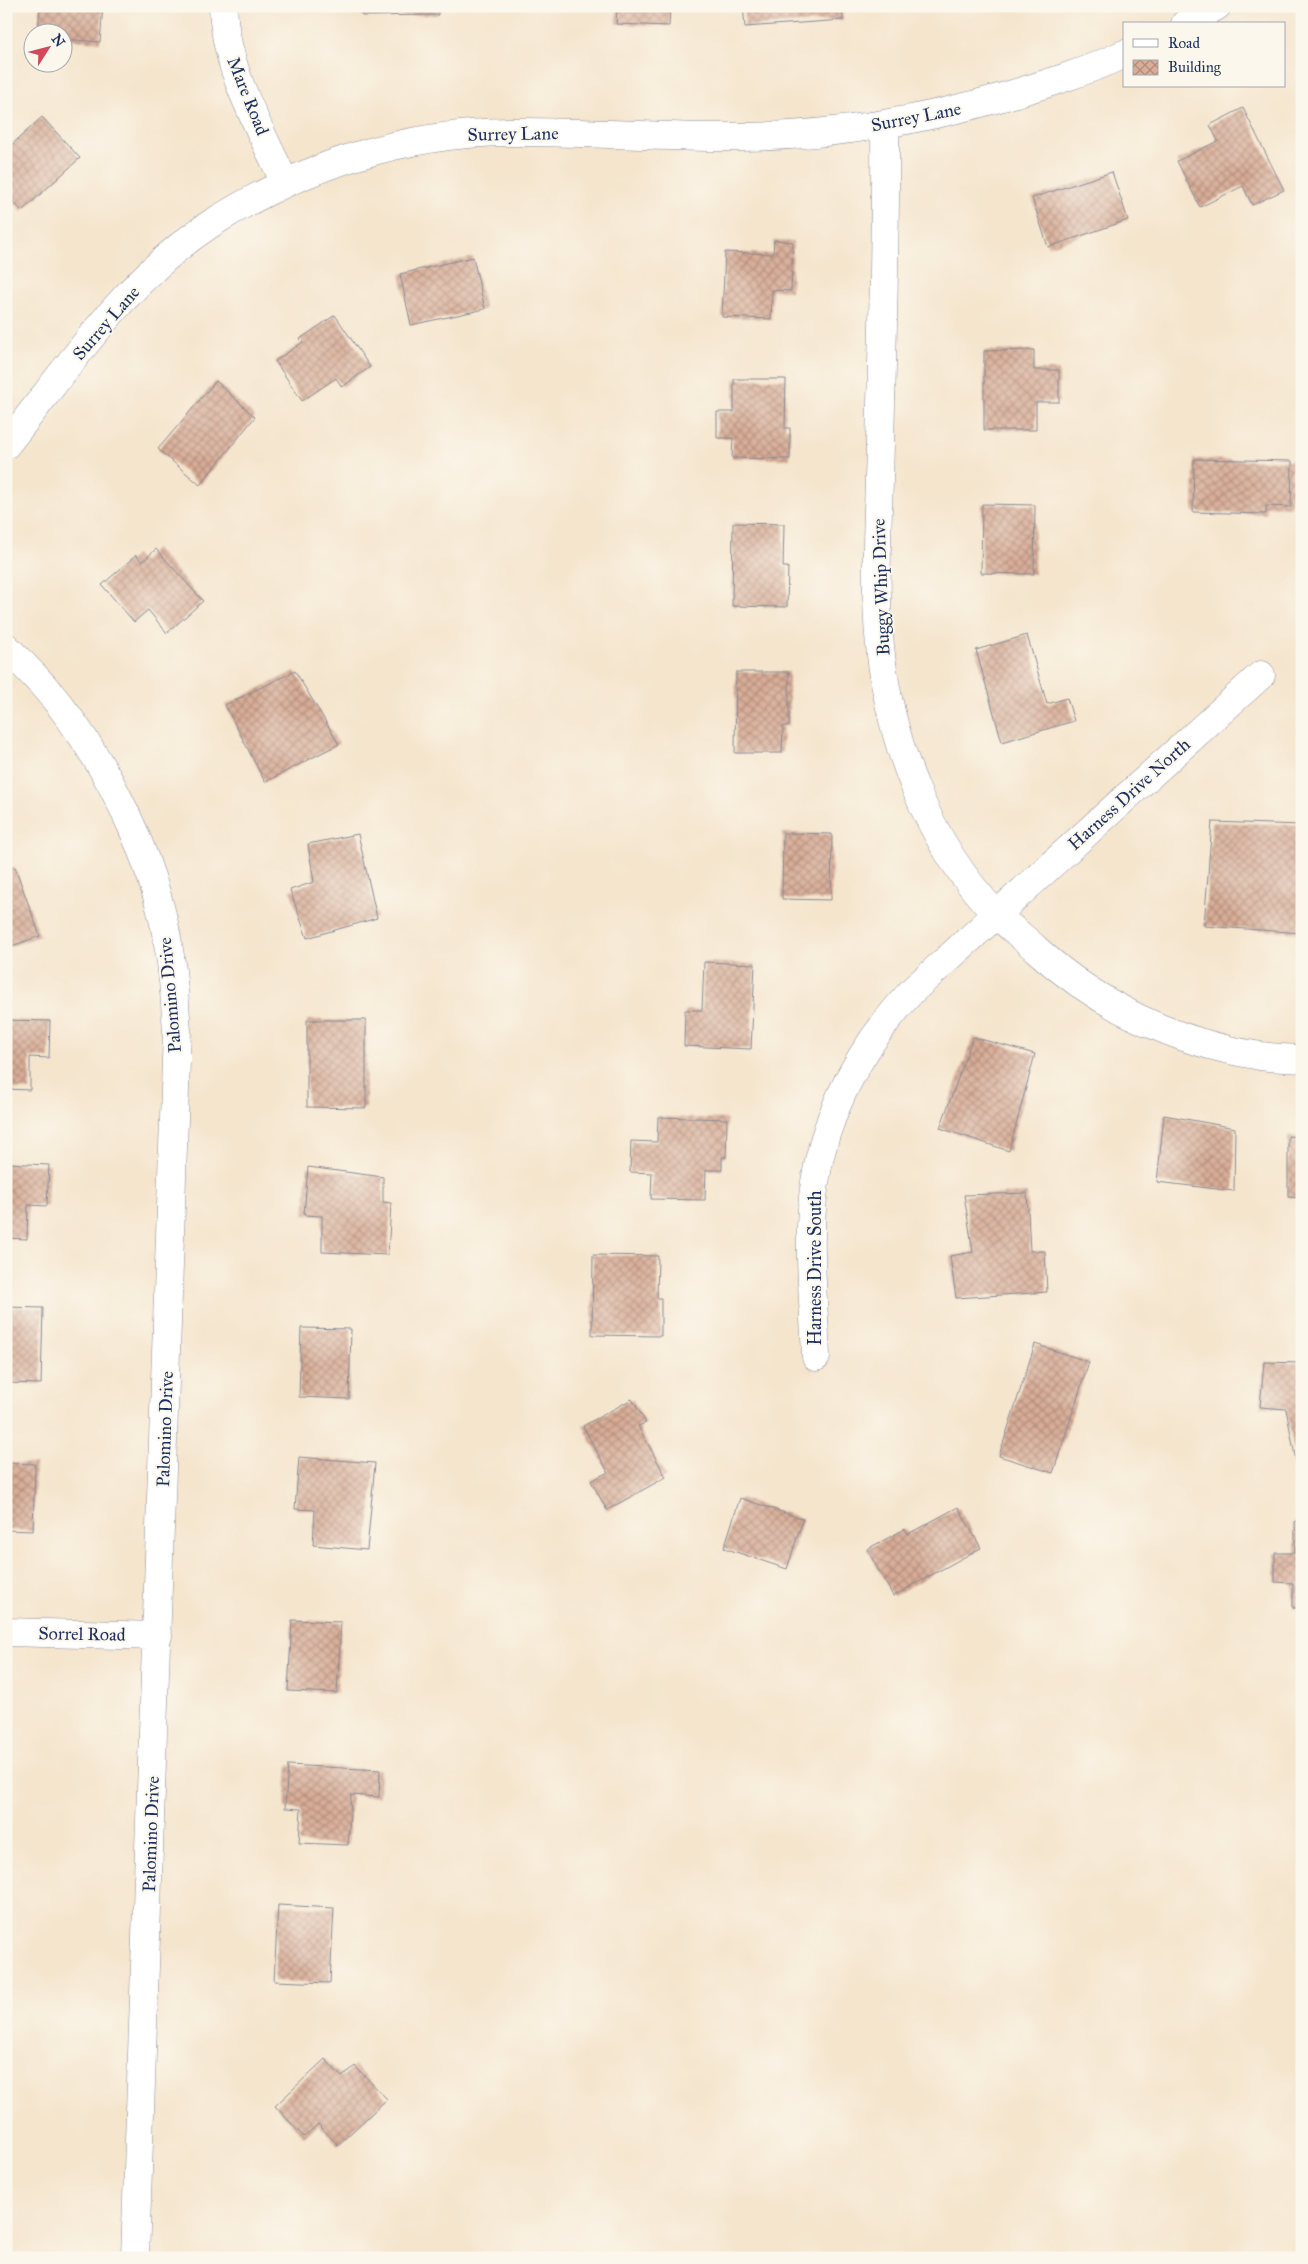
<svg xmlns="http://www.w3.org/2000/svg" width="1308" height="2264" viewBox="0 0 1308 2264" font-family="'IM FELL Great Primer',serif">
<defs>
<pattern id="building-cross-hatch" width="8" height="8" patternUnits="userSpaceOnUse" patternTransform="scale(1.25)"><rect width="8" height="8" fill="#d9ad97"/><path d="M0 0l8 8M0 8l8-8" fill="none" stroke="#af8d7e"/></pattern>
</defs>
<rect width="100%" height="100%" fill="#fbf7ec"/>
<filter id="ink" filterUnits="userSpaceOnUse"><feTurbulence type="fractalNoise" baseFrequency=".02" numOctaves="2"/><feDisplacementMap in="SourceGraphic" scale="10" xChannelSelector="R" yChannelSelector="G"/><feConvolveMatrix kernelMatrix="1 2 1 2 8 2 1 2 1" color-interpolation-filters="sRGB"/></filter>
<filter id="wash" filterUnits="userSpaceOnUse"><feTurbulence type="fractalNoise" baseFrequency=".0096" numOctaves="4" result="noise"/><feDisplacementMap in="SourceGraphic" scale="20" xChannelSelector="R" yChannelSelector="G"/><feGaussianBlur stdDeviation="1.12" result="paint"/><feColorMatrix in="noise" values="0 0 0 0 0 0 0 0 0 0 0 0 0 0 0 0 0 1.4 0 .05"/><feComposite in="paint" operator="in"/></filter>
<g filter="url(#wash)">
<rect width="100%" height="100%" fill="#f5e5cd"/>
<g id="blocks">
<!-- building -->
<path fill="url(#building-cross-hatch)" d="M40 6H103L100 42 62 39V32H38Z
M362 6H438V15L362 16Z
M603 6H670L669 26 616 24 617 8Z
M743 6H842L843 20 745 27Z
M1243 108 1284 190 1252 205 1243 186 1200 207 1177 161 1218 141 1210 125Z
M42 117 80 158 22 211 6 194V150Z
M1112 172 1128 220 1048 247 1032 198Z
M774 240 793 242 791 291 772 290 771 319 722 317 725 252 773 254Z
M473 257 485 309 411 325 400 274Z
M335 315 370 367 342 387 336 378 302 401 275 361 303 342 300 339Z
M1034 350V370H1059V402H1036V430H984V351Z
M734 379H786L785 428H790V459L732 458 733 438H717V412H734Z
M216 381 255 417 200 485 158 449Z
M1194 459 1292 461 1291 507 1266 506V514L1193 512Z
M982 504 1035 505 1034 574 981 573Z
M733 523 784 524 783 567H788L787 607 732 606Z
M156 549 203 601 167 633 148 610 134 622 102 585 136 555 142 562Z
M1027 635 1047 704 1067 698 1074 721 1002 742 976 650Z
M295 671 339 744 265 782 225 705Z
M736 672H789V726H783L782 753H735Z
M1212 822 1302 825V933L1204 926Z
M783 833 832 834 831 900 782 899Z
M358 834 377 918 307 938 290 890 314 882 308 844Z
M15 867 40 936 6 948V870Z
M704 962 755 964 751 1049 684 1046 685 1010H702Z
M6 1020 50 1021 49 1058 30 1057V1090L6 1089Z
M307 1020H366V1108L307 1107Z
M973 1037 1035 1054 1009 1151 940 1128Z
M1164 1115 1235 1128 1234 1191 1157 1182Z
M658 1117 727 1119 726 1157H722V1170H706L705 1200 651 1199 652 1173 630 1172 631 1141 657 1142Z
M1288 1136 1302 1137V1198L1288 1197Z
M6 1163 49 1165 47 1206 28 1205 27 1239 6 1238Z
M308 1167 383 1177V1202L391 1203 388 1255 322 1252V1216L304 1215Z
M1027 1193 1030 1251H1045L1047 1292 956 1298 950 1256 973 1252 964 1195Z
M593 1255 658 1256 657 1298H661V1336L592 1335Z
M6 1307 43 1308 41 1384 6 1383Z
M301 1328 351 1329 349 1399 299 1397Z
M1035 1344 1089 1362 1053 1473 999 1456Z
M1264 1362 1302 1363V1466H1297L1286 1409 1260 1407Z
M632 1399 646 1423 638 1426 666 1477 607 1510 591 1481 608 1472 583 1426Z
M299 1457 375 1463 367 1550 313 1545 315 1510 295 1509Z
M6 1463 35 1464 33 1531 6 1530Z
M740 1498 803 1519 787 1569 724 1548Z
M958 1507 981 1548 893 1596 867 1549 905 1529 908 1534Z
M1295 1521H1302V1608H1293V1583L1275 1582V1553H1295Z
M292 1620 341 1622 337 1693 288 1691Z
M288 1765 380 1770 379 1797 351 1795 348 1845 299 1843 301 1809 285 1808Z
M278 1905 334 1908 330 1983 274 1981Z
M325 2059 342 2077 355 2066 387 2099 338 2145 318 2124 304 2137 275 2106Z"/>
</g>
</g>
<g filter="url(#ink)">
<use href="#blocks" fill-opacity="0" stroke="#888a96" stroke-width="1"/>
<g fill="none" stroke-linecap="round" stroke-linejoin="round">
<!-- street casing -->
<g stroke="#888a96" stroke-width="29">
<path id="street" d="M223 6C225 70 259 126 285 183
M1185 24 1217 6
M885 125C886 230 883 335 880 441 879 509 873 578 880 646 890 743 928 844 997 915 1010 927 1024 938 1037 950 1098 1005 1174 1042 1255 1055 1270 1058 1286 1058 1302 1059
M6 445C68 368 125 280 209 225 299 167 402 133 510 132 587 131 664 138 741 137 831 136 920 121 1006 96 1046 84 1086 72 1124 54
M6 647C27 668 47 688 65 712 116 780 158 871 170 956 174 981 175 1006 177 1031L135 2258
M816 1357C814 1300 806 1239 815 1182 826 1109 862 1045 912 991L1261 675
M6 1632 158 1636"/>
</g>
<!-- street -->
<use href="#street" stroke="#fff" stroke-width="28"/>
</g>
</g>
<g text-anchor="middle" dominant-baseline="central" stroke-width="4" stroke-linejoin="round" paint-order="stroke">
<!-- street labels -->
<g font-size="18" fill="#1b2f5e" stroke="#fbf7ec">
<text transform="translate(248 96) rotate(68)">Mare Road</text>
<text transform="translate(916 117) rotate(-11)">Surrey Lane</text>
<text transform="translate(513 134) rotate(-1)">Surrey Lane</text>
<text transform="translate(106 323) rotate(-49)">Surrey Lane</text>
<text transform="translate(881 587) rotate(-92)">Buggy Whip Drive</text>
<text transform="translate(1129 794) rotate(-42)">Harness Drive North</text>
<text transform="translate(170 995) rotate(-95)">Palomino Drive</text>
<text transform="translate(815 1268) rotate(-90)">Harness Drive South</text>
<text transform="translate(165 1429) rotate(-88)">Palomino Drive</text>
<text transform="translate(82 1634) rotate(1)">Sorrel Road</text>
<text transform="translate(151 1834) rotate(-88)">Palomino Drive</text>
</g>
</g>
<!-- margin -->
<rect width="1308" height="2264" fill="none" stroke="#fbf7ec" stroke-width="25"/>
<!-- legend -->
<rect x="1123" y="22" width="162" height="65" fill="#fbf7ec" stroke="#a1a7b3"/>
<rect x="1133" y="39" width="25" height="8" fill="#ffffff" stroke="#a1a7b3"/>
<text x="1168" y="48" font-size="15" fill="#1b2f5e">Road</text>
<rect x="1133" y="60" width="25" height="15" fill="url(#building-cross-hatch)" stroke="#a1a7b3"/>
<text x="1168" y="72" font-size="15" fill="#1b2f5e">Building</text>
<!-- north arrow -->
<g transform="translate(48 48) rotate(54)"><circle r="24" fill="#fbf7ec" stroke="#a1a7b3"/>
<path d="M0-4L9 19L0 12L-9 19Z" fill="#d1495b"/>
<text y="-8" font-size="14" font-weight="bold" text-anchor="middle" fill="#1b2f5e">N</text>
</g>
</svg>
